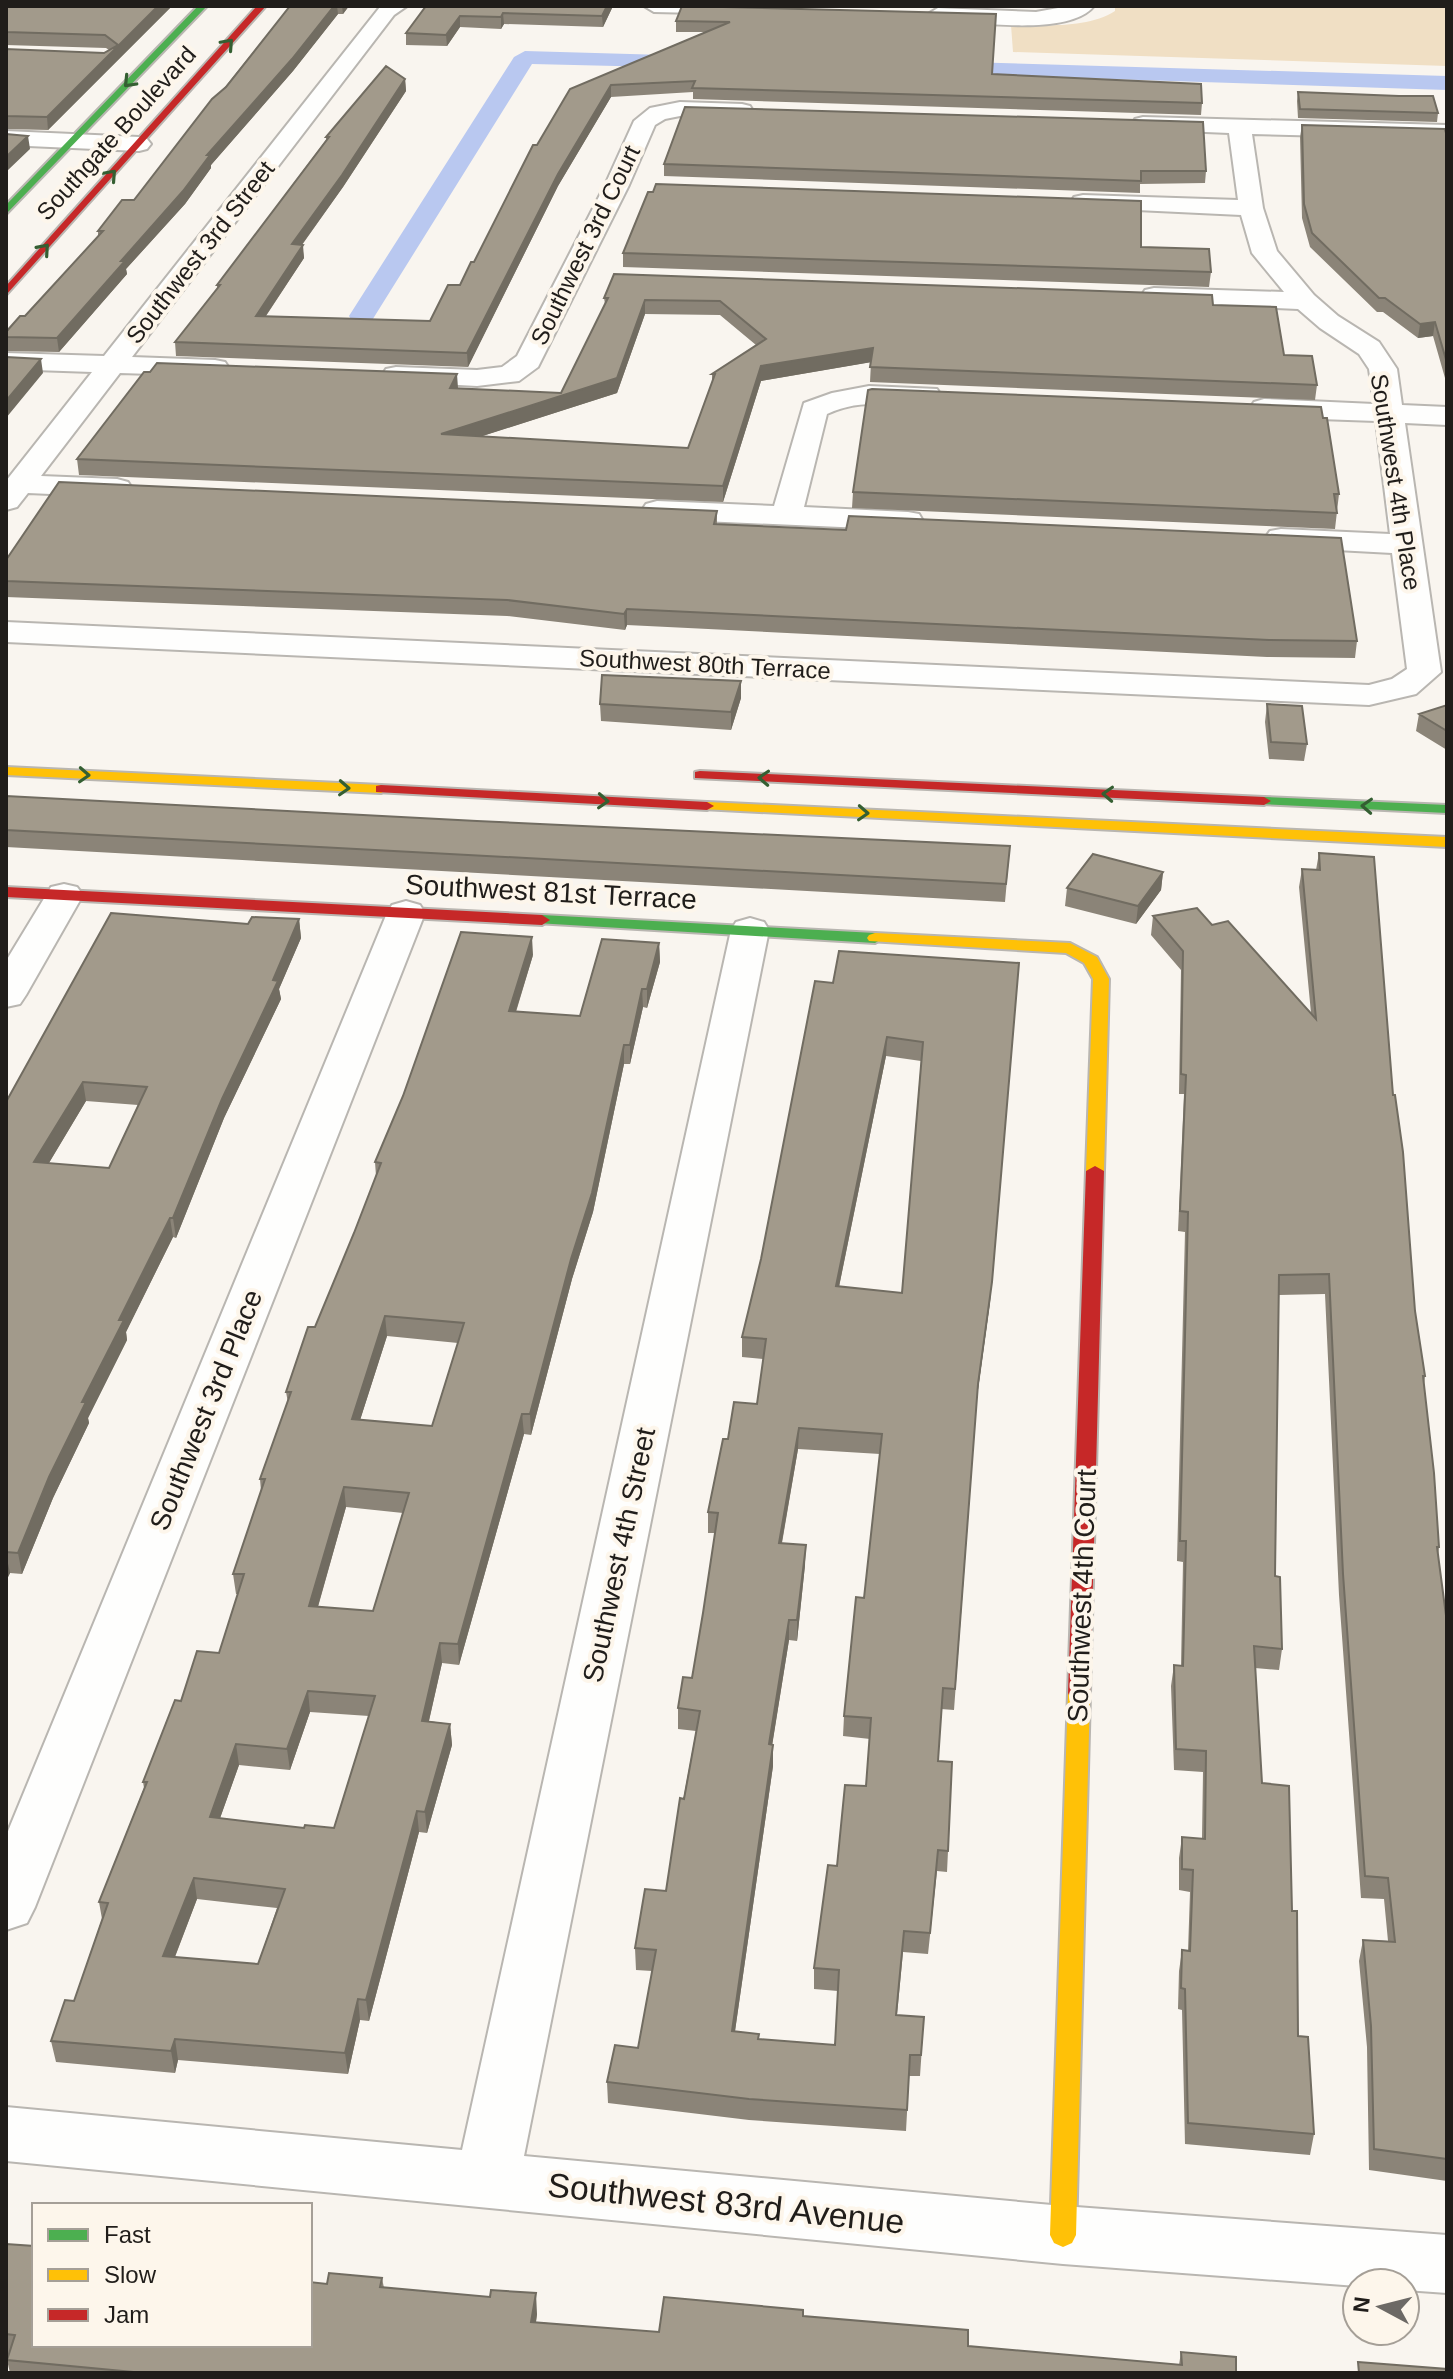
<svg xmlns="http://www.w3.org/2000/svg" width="1453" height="2379" viewBox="0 0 1453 2379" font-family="Arial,sans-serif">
<rect width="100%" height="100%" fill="#f9f5ef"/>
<!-- green -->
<path fill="#f0dfc4" d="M1115 6H1447V66L1013 52 1011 25C1044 25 1087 29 1115 11Z"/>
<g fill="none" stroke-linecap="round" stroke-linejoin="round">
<!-- canal -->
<path fill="#b9c8f0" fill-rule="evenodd" d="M525 51 700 56 711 62 700 68 532 64 371 322H353L349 316 514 57Z
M933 61 1447 76V90L925 73 922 68 925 63Z"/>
<!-- street casing -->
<g stroke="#b9b6b1" stroke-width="4">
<path id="street" d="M407 6 394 15 132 357 215 360 225 362 229 368 225 374 215 376 120 373 41 476 117 479 128 482 132 488 128 494 117 497 28 493 17 507 6 510V481L92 372 6 369V353L104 356 380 7Z
M644 6H750L751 8 741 14 654 12Z
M1069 6H1094C1069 37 975 22 938 20L928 14 938 8 1036 12Z
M680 102 742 104 750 106 753 111 750 116 742 118 680 116 665 119 655 125 629 185 538 367 519 381 477 386 386 381 382 375 386 369 396 367 477 370 502 367 517 356 605 185 634 121 650 108Z
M1143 117 1447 125V139L1252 134 1263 208 1277 251 1314 295 1338 316 1379 342 1397 369 1402 405 1447 407V425L1405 423 1441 672 1416 694 1369 705 6 642V622L1369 685 1392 679 1407 669 1392 553 1281 547 1270 545 1265 538 1270 531 1281 529 1390 534 1376 421 1264 417 1254 414 1250 408 1254 402 1264 399 1374 404 1369 369 1359 354 1320 328 1298 309 1145 302 1141 296 1145 290 1154 288 1284 292 1252 253 1241 215 1074 207 1071 202 1074 197 1083 195 1238 200 1229 133 1135 129 1132 124 1135 119Z
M6 131 139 137 147 139 151 144 147 149 139 151 6 145Z
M869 386 937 389 941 395 937 401C899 410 868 395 827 414L804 507 908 512 919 514 923 521 919 528 908 530 657 519 646 516 642 510 646 504 657 501 774 506 804 403 832 393Z
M64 884 77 887 83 895 26 995 20 1004 6 1007V961L51 887Z
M406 901 420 905 425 913 35 1907 27 1923 6 1930V1836L387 913 392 905Z
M750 918 764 922 769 930 524 2156 1063 2206 1447 2235V2293L1405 2290V2283H1357V2286L1063 2264 6 2161V2107L462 2150 731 930 736 922Z"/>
</g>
<!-- fast casing -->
<g stroke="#b9b6b1" stroke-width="4">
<path id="fast" d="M198 6H207L6 214V205Z
M1264 797 1447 805V813L1259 804 1257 801Z
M542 915 875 933 883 938 875 943 536 923 534 920 536 917Z"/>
</g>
<!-- slow casing -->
<g stroke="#b9b6b1" stroke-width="4">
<path id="slow" d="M6 767 381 785 388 789 381 793 6 775Z
M707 802 1447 837V847L702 809 700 806Z
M875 933 1070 943 1097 957 1109 979 1104 1171 1101 1175 1095 1176 1086 1171 1093 979 1084 963 1066 953 869 941 867 938 869 935Z
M1079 1685 1087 1687 1090 1693 1076 2235 1072 2243 1063 2247 1054 2243 1050 2235 1068 1693 1071 1687Z"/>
</g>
<!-- jam casing -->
<g stroke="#b9b6b1" stroke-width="4">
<path id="jam" d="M257 6H266L6 295V286Z
M700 771 1264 797 1271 801 1264 805 695 778V772Z
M381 785 707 802 714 806 707 810 376 792V786Z
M6 887 542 915 550 920 542 925 6 897Z
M1095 1166 1104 1171 1090 1693 1087 1699 1079 1701 1071 1699 1068 1693 1086 1171Z"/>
</g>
<!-- street -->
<use href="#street" fill="#fefefd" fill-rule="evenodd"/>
<!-- fast -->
<use href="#fast" fill="#4caf50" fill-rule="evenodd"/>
<!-- slow -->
<use href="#slow" fill="#ffc107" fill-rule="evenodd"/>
<!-- jam -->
<use href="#jam" fill="#c62828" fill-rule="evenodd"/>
</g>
<!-- wall -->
<path fill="#8b8478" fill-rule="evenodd" d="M6 6H172L48 130 6 129V49L104 53 109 50 106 48 6 45Z
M290 6H349L343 14H338L293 71 211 165V168L185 204 126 269 127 274 59 352 6 351V332L25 316 98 236V231L134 200Z
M426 6H613L603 27 504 24 501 29 460 27 447 46 406 45V33Z
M682 6 992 74 1202 103 1201 115 693 99V92L611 97 558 186 468 367 176 356 175 342 217 289V285L326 140V137L405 79 406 91 343 187 302 245 304 258 266 316 430 321 460 285 474 262 537 145 570 89 705 32H676V21Z
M1298 92 1438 113 1437 122 1298 118 1297 101Z
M1302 125 1447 137V385L1433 336 1418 338 1383 312H1377L1310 247 1302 218 1300 137Z
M664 164 1206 171 1205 183 1140 184V193L664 176Z
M1141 247 1211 272 1209 287 623 267V253Z
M604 298 1213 305 1284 355 1317 385 1315 400 870 382 871 362 761 381 723 502 79 475 77 459 458 388 561 393 605 304ZM645 314 720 315 756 345 712 374V383L688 448 482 436 617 393Z
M853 492 1339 494 1335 529 852 508Z
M717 511V524L1357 641 1355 658 1267 657 627 625 625 630 507 616 6 597V560Z
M741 681V698L731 730 601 721 600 704Z
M1267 704 1307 744 1304 761 1269 759 1265 722Z
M1447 705V750L1416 731 1419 714Z
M6 796 477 821 1010 846 1005 902 6 847Z
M1319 853 1393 1095 1415 1311 1425 1376 1424 1384 1439 1547 1438 1555 1447 1623V2181L1369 2170 1367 2047 1359 1961 1363 1940 1388 1941 1384 1899 1361 1898 1339 1595 1325 1294 1279 1295 1275 1576 1282 1649 1279 1670 1255 1668 1262 1783 1292 1911 1298 2036 1314 2134 1310 2155 1185 2144 1182 2010 1178 2009 1179 1971 1182 1950 1188 1951 1190 1892 1179 1890V1858L1182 1837 1202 1839 1203 1772 1174 1770 1171 1686 1174 1665 1181 1666 1183 1562 1177 1561 1185 1232 1178 1231 1184 1094H1179L1181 970 1151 935 1153 916 1212 925 1311 1013 1299 887 1302 869 1316 870Z
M1163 872 1161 890 1136 924 1065 906 1067 888Z
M299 919 301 938 279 989 281 999 224 1118 176 1238 173 1237 126 1332 127 1340 88 1418 89 1423 53 1498 22 1574 10 1573 6 1581V1102L248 924ZM86 1101 138 1105 109 1168 49 1163Z
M659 943 660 962 647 1008 643 1007 630 1064H624L593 1212 572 1279 531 1435 524 1434 459 1665 442 1663 429 1721 450 1724 452 1745 427 1833 419 1832 369 2021 360 2020 348 2074 178 2060 175 2073 56 2062 51 2041 74 2001 102 1919 99 1902 144 1788 143 1782 181 1701 219 1653 238 1594H236L233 1574 261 1491 260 1479 288 1403 286 1392 315 1327 354 1233 376 1176 375 1162 533 955 516 1012 580 1016ZM387 1336 458 1343 432 1426 360 1420ZM346 1507 403 1513 373 1611 318 1607ZM310 1712 369 1716 334 1828H304L220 1818 239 1765 290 1770ZM197 1899 277 1908 258 1964 175 1957Z
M1019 963 990 1302 976 1404 954 1710 941 1709 938 1761 948 1851 947 1872 937 1871 928 1954 903 1952 897 2015 924 2017 920 2076H909L906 2131 749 2120 608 2103 607 2082 638 2048 652 1971 636 1970 635 1948 666 1891 696 1731 678 1729V1708L692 1678 703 1613 715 1533H708V1512L728 1439 757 1404 763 1359 742 1357V1337L833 983ZM886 1056 921 1061 902 1293 839 1287ZM798 1449 880 1454 864 1598 844 1716 843 1736 870 1739 866 1786 837 1866 814 1968V1989L838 1991 835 2045 759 2039 735 2031 773 1766 772 1745 789 1640 797 1641 805 1565 782 1543Z
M6 2244 34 2345 327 2284 382 2278 384 2288 537 2314 536 2322 659 2332 803 2316 968 2346 1179 2365 1181 2352 1236 2373H10L7 2360 9 2354H6Z"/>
<!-- shaded-wall -->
<path fill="#716c61" d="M158 6H172L48 130 47 117Z
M334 6H337L338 14 293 71 211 165V168L185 204 126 269 127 274 59 352 57 338 207 155Z
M342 6H349L343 14Z
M607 6H613L603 27 602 16Z
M503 13 504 24 501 29V17Z
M460 16V27L447 46 446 35Z
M405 79 406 91 343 187 293 257 292 244Z
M611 85V97L558 186 468 367 467 353 558 174Z
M28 136 30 149 7 171 6 157Z
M303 245 304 258 257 329 256 316Z
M645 300V314L617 393 442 449 441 434 617 378Z
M1435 322 1433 336 1418 338 1420 324Z
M873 348 872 362 761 381 723 502V486L761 366Z
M41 359 43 373 6 418V401Z
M457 374 458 388H450Z
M627 609V625L625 630 624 614Z
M741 681V698L731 730V712Z
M1163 872 1161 890 1136 924 1138 906Z
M299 919 301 938 279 989 281 999 224 1118 176 1238 173 1218 222 1099Z
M532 937 533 955 510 1030 509 1011Z
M659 943 660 962 647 1008V989Z
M1019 963 990 1302 976 1404 954 1710 978 1384Z
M642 989 643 1007 630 1064V1045Z
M887 1037 886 1056 835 1306 836 1286Z
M624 1045V1064L593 1212 572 1279 531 1435 530 1414Z
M83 1082 86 1101 38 1181 34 1162Z
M170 1218 173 1237 126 1332 127 1340 88 1418 89 1423 53 1498 22 1574 18 1553 49 1477 119 1320Z
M385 1316 387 1336 354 1439 352 1419Z
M522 1414 524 1434 459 1665 458 1644Z
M799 1428 798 1449 778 1564 779 1543Z
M344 1487 346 1507 312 1627 309 1606Z
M806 1545 805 1565 797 1641V1620Z
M6 1554 10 1573 6 1581Z
M789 1620V1640L769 1765V1744Z
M440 1643 442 1663 424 1742 422 1721Z
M308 1691 310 1712 290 1770 287 1749Z
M450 1724 452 1745 427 1833 425 1812Z
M236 1744 239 1765 213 1838 210 1817Z
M773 1745V1766L732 2052V2031Z
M417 1811 419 1832 369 2021 366 2000Z
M194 1878 197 1899 167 1977 163 1956Z
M358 1999 360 2020 348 2074 345 2053Z
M175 2039 178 2060 175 2073 171 2051Z
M536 2293 537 2314 533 2342 531 2322Z"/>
<!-- building -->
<path fill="#a29a8b" stroke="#716c61" stroke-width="2" fill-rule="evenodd" d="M6 6H158L47 117 6 116V49L104 53 118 45 105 35 6 32Z
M290 6H334L292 59 207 155H210L183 191 121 261H125L57 338 6 337V332L20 316H25L103 231H98L122 200H134L212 99 226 87Z
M426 6H607L602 16 503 13 501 17 460 16 446 35 406 33Z
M682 6 996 14 992 74 1201 84 1202 103 692 88 695 81 611 85 558 174 467 353 175 342 220 285H217L329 137H326L386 66 405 79 342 175 292 244 303 245 256 316 430 321 448 285H460L471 262H474L533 145H537L570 89 730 22 676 21Z
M1298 92 1399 96H1433L1438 113 1300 109Z
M685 107 1203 122 1206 171H1141V181L664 164Z
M1302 125 1445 129 1447 137V363L1435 322 1420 324 1385 298H1379L1312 233 1304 204Z
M6 134 28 136 6 157Z
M656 184 1141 201V247L1209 249 1211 272 623 253 648 192H653Z
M614 274 1212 295 1213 305 1276 307 1284 355 1312 356 1317 385 870 367 873 348 761 366 723 486 77 459 144 372H150L157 363 457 374 450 388 561 393 608 298H604ZM645 300 720 301 766 339 712 374H715L688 448 441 434 617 378Z
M6 357 41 359 6 401Z
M872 389 1321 407 1323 418H1327L1339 494H1334L1337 513 853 492 868 390Z
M59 482 717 511 714 524 846 530 849 516 1341 538 1357 641 1269 640 627 609 624 614 507 600 6 581V560Z
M602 675 741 681 731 712 600 704Z
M1267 704 1302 706 1307 744 1271 742Z
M1447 705V731L1419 714Z
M6 796 477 821 1010 846 1006 884 6 830Z
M1319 853 1374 857 1393 1095H1395L1403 1152 1415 1311 1425 1376H1423L1434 1473 1439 1547H1437L1447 1623V2159L1374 2149 1371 2026 1363 1940 1395 1942 1388 1878 1365 1876 1343 1574 1329 1274 1279 1275 1275 1576 1280 1577 1282 1649 1254 1646 1262 1783 1289 1786 1292 1911H1297L1298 2036 1308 2037 1314 2134 1188 2123 1185 1989 1181 1988 1182 1950 1190 1951 1193 1870 1182 1869V1837L1205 1839 1206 1751 1176 1749 1174 1665 1183 1666 1186 1541H1180L1188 1212 1180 1211 1186 1075 1181 1074 1183 951 1153 916 1197 908 1212 925 1228 921 1316 1019 1302 869 1320 870Z
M1093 854 1163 872 1138 906 1067 888Z
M111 913 248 924 252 917 299 919 273 980 278 981 222 1099 173 1218H170L119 1320H124L82 1402H86L49 1477 18 1553 6 1552V1102ZM83 1082 147 1087 109 1168 34 1162Z
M461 932 532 937 509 1011 580 1016 602 939 659 943 647 989H642L630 1045H624L592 1193 571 1259 530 1414H522L458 1644 440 1643 422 1721 450 1724 425 1812 417 1811 366 2000 358 1999 345 2053 175 2039 171 2051 51 2041 65 2000 74 2001 108 1903 99 1902 147 1782H143L175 1700 181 1701 197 1651 219 1653 244 1574H233L265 1479H260L291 1392H286L308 1327H315L354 1233 381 1163 375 1162 403 1096ZM385 1316 464 1323 432 1426 352 1419ZM344 1487 409 1493 373 1611 309 1606ZM308 1691 375 1696 334 1828 305 1825 304 1828 210 1817 236 1744 287 1749ZM194 1878 285 1889 258 1964 163 1956Z
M839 951 1019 963 992 1282 978 1384 955 1689 943 1688 938 1761 952 1762 948 1851 938 1850 930 1933 904 1931 896 2015 924 2017 921 2055H910L907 2110 749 2099 607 2082 615 2045 638 2048 656 1950 635 1948 645 1889 666 1891 680 1798 684 1799 700 1711 678 1708 683 1677 692 1678 703 1613 718 1513 708 1512 723 1439H728L734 1402 757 1404 766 1339 742 1337 761 1259 815 981 833 983ZM887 1037 923 1042 902 1293 836 1286ZM799 1428 882 1434 864 1598 856 1597 844 1716 871 1718 866 1786 845 1785 837 1866 828 1865 814 1968 839 1970 835 2045 758 2039 759 2034 732 2031 773 1745 769 1744 789 1620H797L806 1545 779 1543Z
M6 2244 34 2246V2345H310V2282L327 2284 329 2273 382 2278 380 2287 490 2297 491 2290 536 2293 531 2322 659 2332 664 2297 803 2310V2316L968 2330V2346L1182 2365 1181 2352 1236 2357V2373H144L7 2360 15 2335 6 2334Z
M1358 2362 1447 2369V2373H1359Z"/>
<!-- one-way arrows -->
<defs><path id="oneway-chevron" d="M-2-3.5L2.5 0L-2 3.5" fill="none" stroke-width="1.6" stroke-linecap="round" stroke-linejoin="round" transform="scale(2)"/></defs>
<g stroke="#345f32">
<use href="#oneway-chevron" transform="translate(228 44) rotate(-48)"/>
<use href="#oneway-chevron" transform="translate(129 82) rotate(134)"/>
<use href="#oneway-chevron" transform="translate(111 175) rotate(-48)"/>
<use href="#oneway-chevron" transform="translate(44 249) rotate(-49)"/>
<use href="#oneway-chevron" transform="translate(84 775) rotate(3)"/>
<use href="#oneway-chevron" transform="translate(764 778) rotate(-177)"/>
<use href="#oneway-chevron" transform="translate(344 788) rotate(3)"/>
<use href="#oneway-chevron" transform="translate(1108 794) rotate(-177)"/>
<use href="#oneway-chevron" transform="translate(603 801) rotate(3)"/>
<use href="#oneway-chevron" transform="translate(1367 806) rotate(-177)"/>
<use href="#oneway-chevron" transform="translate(863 813) rotate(3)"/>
</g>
<g text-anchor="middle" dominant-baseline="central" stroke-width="8" stroke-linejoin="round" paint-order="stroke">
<!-- far-street labels -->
<g font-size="24" fill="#201d1a" stroke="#fdf6eb">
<text transform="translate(116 133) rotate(-48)">Southgate Boulevard</text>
<text transform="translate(585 245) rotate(-64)">Southwest 3rd Court</text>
<text transform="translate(200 252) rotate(-52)">Southwest 3rd Street</text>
<text transform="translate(1396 482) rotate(81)">Southwest 4th Place</text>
<text transform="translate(705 664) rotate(3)">Southwest 80th Terrace</text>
</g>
<!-- street labels -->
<g font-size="28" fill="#201d1a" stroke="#fdf6eb">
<text transform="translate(551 892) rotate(3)">Southwest 81st Terrace</text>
<text transform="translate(206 1410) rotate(-68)">Southwest 3rd Place</text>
<text transform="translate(619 1555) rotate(-78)">Southwest 4th Street</text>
<text transform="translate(1082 1596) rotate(-88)">Southwest 4th Court</text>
</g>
<!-- near-street labels -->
<g font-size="34" fill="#201d1a" stroke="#fdf6eb">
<text transform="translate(726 2203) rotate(6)">Southwest 83rd Avenue</text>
</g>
</g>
<!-- border -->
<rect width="1453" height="2379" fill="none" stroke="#201d1a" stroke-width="16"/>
<!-- legend -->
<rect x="32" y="2203" width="280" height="144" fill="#fdf6eb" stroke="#a59f97" stroke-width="2"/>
<rect x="48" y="2229" width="40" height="12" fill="#4caf50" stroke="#a59f97" stroke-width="2"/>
<text x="104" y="2243" font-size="24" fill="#201d1a">Fast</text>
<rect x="48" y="2269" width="40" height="12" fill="#ffc107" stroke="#a59f97" stroke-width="2"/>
<text x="104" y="2283" font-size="24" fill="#201d1a">Slow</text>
<rect x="48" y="2309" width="40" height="12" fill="#c62828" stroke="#a59f97" stroke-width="2"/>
<text x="104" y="2323" font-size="24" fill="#201d1a">Jam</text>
<!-- north arrow -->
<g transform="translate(1381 2307) rotate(277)"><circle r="38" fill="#fdf6eb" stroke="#a59f97" stroke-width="2"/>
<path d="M0-6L14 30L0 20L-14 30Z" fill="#6c6965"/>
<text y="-12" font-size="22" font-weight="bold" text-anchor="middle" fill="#201d1a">N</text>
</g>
</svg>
